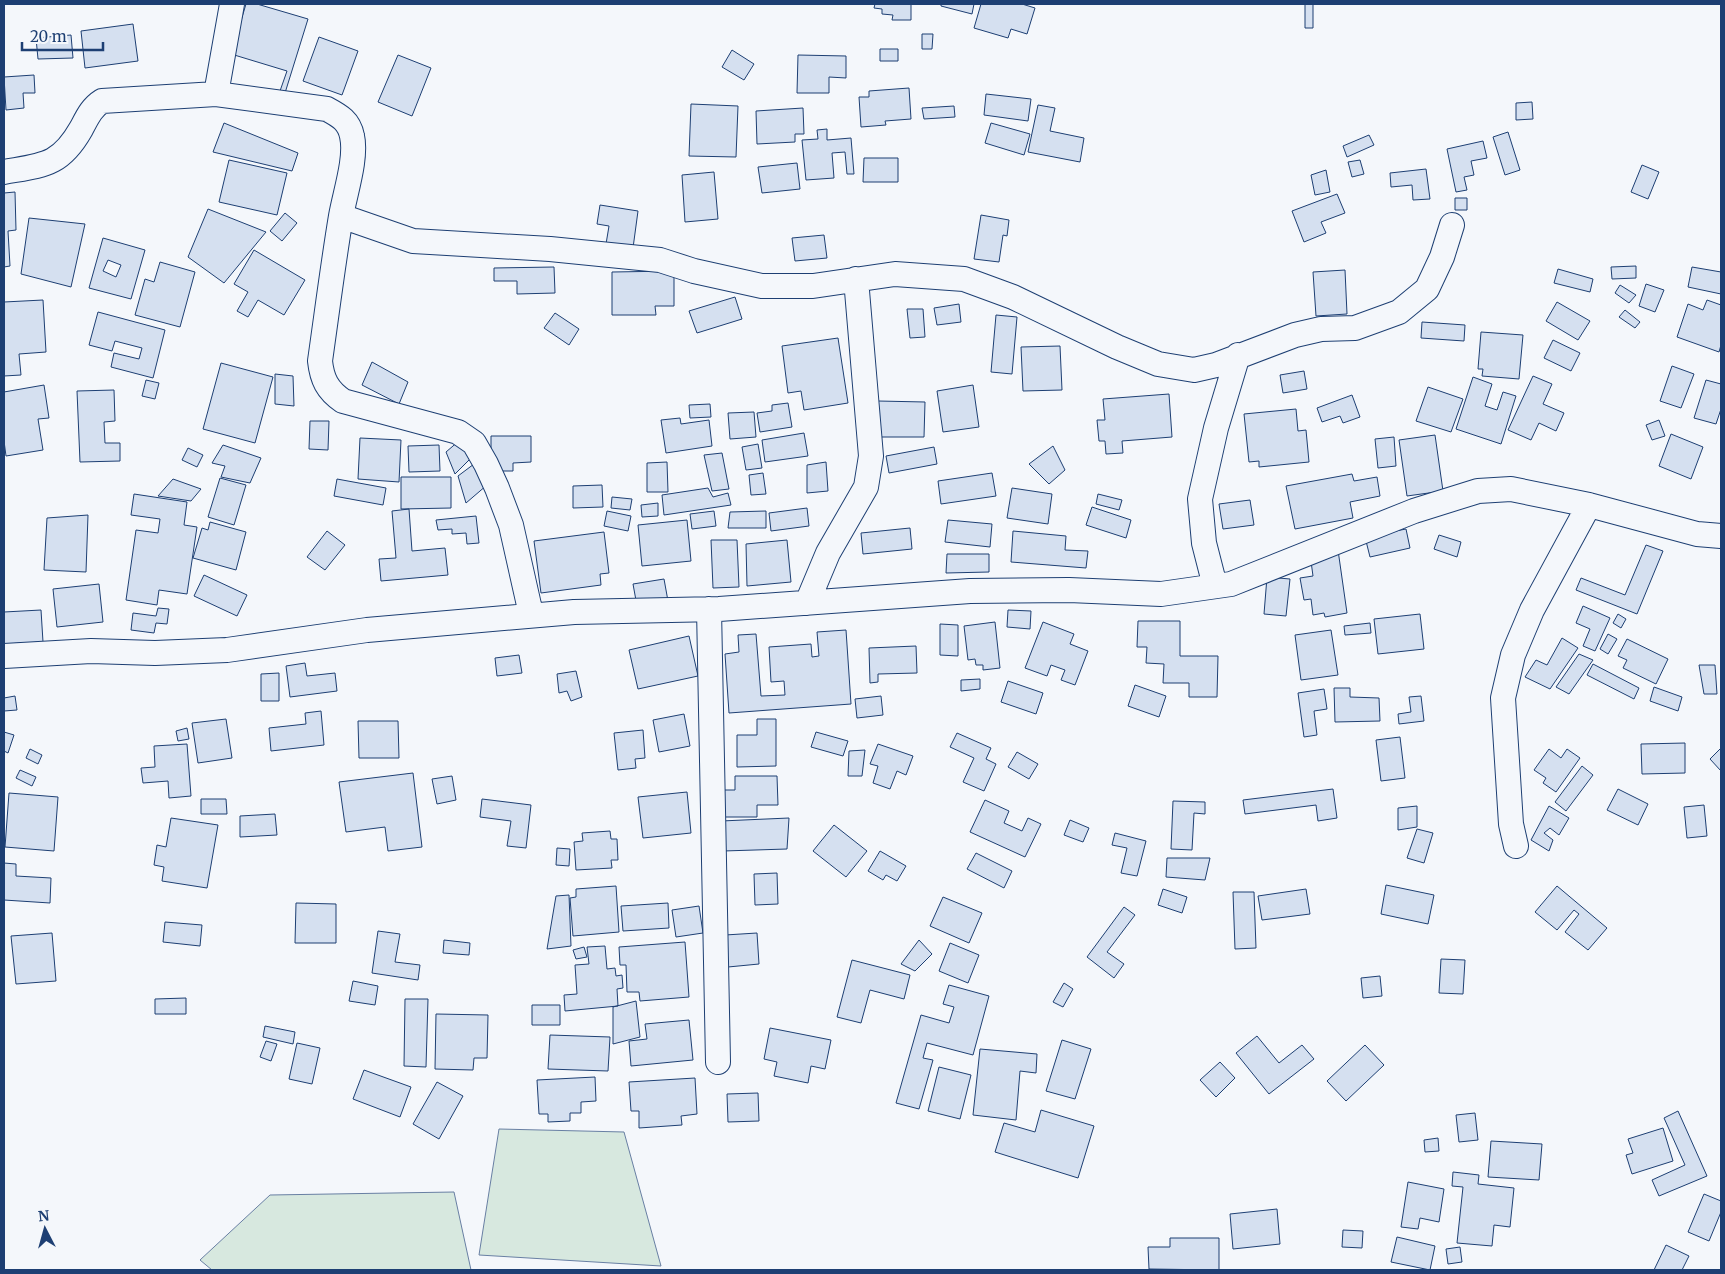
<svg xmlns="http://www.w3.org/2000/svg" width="1725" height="1274" viewBox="0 0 1725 1274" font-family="Merriweather,serif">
<rect width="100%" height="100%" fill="#f4f7fb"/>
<!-- green -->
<path fill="#d7e8df" stroke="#687fa3" d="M499 1129 624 1132 661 1266 479 1255Z
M454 1192 471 1270H212L200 1260 270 1195Z"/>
<!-- building -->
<path fill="#d5e0f0" stroke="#1d3f73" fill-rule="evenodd" d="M246 4H257L308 19 285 93 280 91 287 71 231 54Z
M875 4H911V20H892L893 15 882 14V9L874 8Z
M941 4H974L972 14 941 6Z
M981 4H1022L1035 8 1027 34 1011 29 1008 38 974 28Z
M1305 4H1313V28H1305Z
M133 24 138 61 85 68 81 31Z
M922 34H933L932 49H922Z
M71 35 73 58 38 59 36 38Z
M319 37 358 51 342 95 303 81Z
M880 49H898V61H880Z
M732 50 754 64 744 80 722 67Z
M398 55 431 68 412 116 378 102Z
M798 55 846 56V78L829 77V93H797Z
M34 75 35 93H23L24 108 6 110 4 77Z
M909 88 911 119 885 121 886 125 861 127 859 97H869V91Z
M986 94 1031 99 1028 121 984 115Z
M1532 102 1533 119 1516 120V103Z
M691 104 738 106 736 157 689 156Z
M1038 105 1055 108 1050 131 1084 138 1080 162 1028 152Z
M954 106 955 117 924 119 922 108Z
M803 108 804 134H795V142L757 144 756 111Z
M224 123 298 153 292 171 213 152Z
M991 123 1030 134 1024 155 985 143Z
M827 129V140L851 138 854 174H847L845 152 832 153 834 178 806 180 802 140 818 139 817 130Z
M1508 132 1520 170 1505 175 1493 137Z
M1369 135 1374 145 1347 157 1343 146Z
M1483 141 1487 158 1471 161 1474 175 1464 177 1467 190 1456 192 1447 149Z
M864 158H898V182H863Z
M229 160 287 173 277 215 219 202Z
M1360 160 1364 174 1352 177 1348 162Z
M797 163 800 189 762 193 758 167Z
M1642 165 1659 172 1648 199 1631 192Z
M1426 169 1430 199 1413 200 1412 185 1391 187 1390 173Z
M1326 170 1330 192 1315 195 1311 175Z
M714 172 718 219 685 222 682 175Z
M15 192 16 230 8 231 10 266 4 267V193Z
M1337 194 1345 213 1321 222 1326 233 1304 242 1292 211Z
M1455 198H1467V210H1455Z
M600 205 638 211 633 248 606 244 609 226 597 224Z
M208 209 266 232 224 283 188 257Z
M285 213 297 223 282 241 270 231Z
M981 215 1009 220 1007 236 1003 235 999 262 974 259Z
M29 218 85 224 71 287 21 274Z
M824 235 827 258 795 261 792 238Z
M103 238 145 250 131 299 89 288ZM108 260 121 265 116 277 103 271Z
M254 250 305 280 284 315 258 300 248 317 237 311 248 292 234 284Z
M160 262 195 272 180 327 135 315 145 279 154 282Z
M1636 266V278L1612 279 1611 267Z
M554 267 555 293 517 294V281H494V268Z
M1692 267 1721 272V294L1688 287Z
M1558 269 1593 279 1590 292 1554 283Z
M1345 270 1347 314 1316 316 1313 272Z
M674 271V306H655L656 315H612V272Z
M1646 284 1664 290 1655 312 1639 306Z
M1620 285 1636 295 1629 303 1615 293Z
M735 297 742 319 697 333 689 311Z
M43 300 46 352 19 354 21 375 4 376V302Z
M1707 300 1721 305V345L1719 352 1677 337 1688 304 1703 310Z
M1557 302 1590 321 1578 340 1546 321Z
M959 304 961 322 937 325 934 308Z
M907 309H923L925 337 910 338Z
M1625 310 1640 322 1635 328 1619 317Z
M98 312 165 330 153 378 111 367 114 353 139 359 142 348 115 341 112 351 89 345Z
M555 313 579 329 569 345 544 328Z
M996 315 1017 317 1012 374 991 372Z
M1422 322 1465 325 1464 341 1421 338Z
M1481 332 1523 335 1519 379 1482 376 1483 369H1478Z
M838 338 848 403 804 410 801 391 788 393 782 346Z
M1553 340 1580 353 1571 371 1544 358Z
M1060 346 1062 390 1023 391 1021 347Z
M372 362 408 382 399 404 362 385Z
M221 363 273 377 255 443 203 429Z
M1672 366 1694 374 1681 408 1660 401Z
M1304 371 1307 389 1283 393 1280 375Z
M275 374 293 376 294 406 275 404Z
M1533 376 1552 384 1543 404 1564 413 1556 431 1539 423 1531 440 1508 430Z
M1473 377 1492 384 1485 406 1497 410 1503 392 1516 396 1501 444 1456 429Z
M146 380 159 383 155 399 142 396Z
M1706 380 1721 384V409L1716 424 1694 418Z
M44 385 49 418 38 419 43 450 6 456 4 441V392Z
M973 385 979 427 943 432 937 391Z
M1428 387 1463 399 1451 432 1416 421Z
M114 390 115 421 104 422 105 443H120V461L80 462 77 391Z
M1169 394 1172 437 1122 441 1123 453 1106 454 1105 441H1099L1097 420H1105L1103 399Z
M1352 395 1360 417 1343 423 1340 416 1322 422 1317 408Z
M878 401 925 402 924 437H878Z
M788 403 792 427 760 432 757 413 772 411V405Z
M710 404 711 417 690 418 689 405Z
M1296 409 1298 431 1306 430 1309 462 1259 467V461L1249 462 1244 414Z
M754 412 756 437 730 439 728 413Z
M680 418 681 424 709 420 712 446 666 453 661 420Z
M1659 420 1665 436 1652 440 1646 425Z
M310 421H329L328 450 309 449Z
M804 433 808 456 765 462 762 440Z
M1671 434 1703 447 1691 479 1659 466Z
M1435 435 1443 491 1407 496 1399 440Z
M491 436H531V462L513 463V471H498L491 462Z
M1394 437 1396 466 1378 468 1375 439Z
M360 438 401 440 399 482 358 479Z
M460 440 472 457 455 474 446 452Z
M758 444 762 468 746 470 742 447Z
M223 445 261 458 250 483 221 477 225 466 212 463Z
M439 445 440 471 409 472 408 446Z
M1053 446 1065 470 1049 484 1029 464Z
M934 447 937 464 889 473 886 456Z
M188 448 203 455 197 467 182 460Z
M722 453 729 489 712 491 704 455Z
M478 461 487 485 466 503 458 476Z
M667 462 668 492H647V463Z
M826 462 828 491 807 493V465Z
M763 473 766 494 751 495 749 475Z
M992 473 996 496 941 504 938 481Z
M1352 474 1354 481 1377 477 1380 496 1350 502 1353 518 1295 529 1286 486Z
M401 477H451V508L401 509Z
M220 478 246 485 234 525 208 517Z
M173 479 201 489 191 501 158 496Z
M337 479 386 488 383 505 334 496Z
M602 485 603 507 573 508V486Z
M708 488 713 497 728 493 731 505 664 515 662 495Z
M1012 488 1052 494 1048 524 1007 518Z
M134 494 187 502 184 525 197 527 187 594 159 590 157 605 126 600 136 530 158 533 160 519 131 515Z
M1098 494 1122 500 1119 510 1096 504Z
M612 497 632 499 630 510 611 508Z
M1250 500 1254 525 1223 529 1219 504Z
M658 503V516L642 517 641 505Z
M1092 507 1131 520 1126 538 1086 525Z
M807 508 809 526 771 531 769 513Z
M409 509 412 551 445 548 448 575 381 581 379 559 396 558 392 511Z
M607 511 631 516 628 531 604 526Z
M714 511 716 526 692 529 690 514Z
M766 511V528H728L730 512Z
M88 515 86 572 44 570 47 518Z
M476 516 479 543 467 544 466 533 452 534V529L438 530 436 520Z
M687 520 691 561 642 566 638 525Z
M948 520 992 524 990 547 945 542Z
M210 522 246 532 236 570 193 558 202 528 208 530Z
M910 528 912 549 863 554 861 533Z
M1406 529 1410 548 1370 557 1365 537Z
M327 531 345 545 325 570 307 557Z
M1013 531 1066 536 1065 550 1088 551 1086 568 1011 562Z
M604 532 609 573 600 574 601 585 541 593 534 541Z
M1439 535 1461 542 1457 557 1434 549Z
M711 540H737L739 587 713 588Z
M787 540 791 582 747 586 746 544Z
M1646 545 1663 551 1637 614 1576 590 1581 578 1625 595Z
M1338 550 1347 613 1325 617 1324 613 1313 615 1311 599 1304 600 1300 578 1313 576 1310 554Z
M947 554H989V572L946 573Z
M204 575 247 595 237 616 194 596Z
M1267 577 1290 579 1286 616 1264 614Z
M664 579 668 601 637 606 633 584Z
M99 584 103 622 57 627 53 589Z
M1583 606 1610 618 1595 651 1583 646 1590 629 1576 623Z
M158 608 169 609 167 624 156 623 154 633 131 630 133 613 156 616Z
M41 610 43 642 4 644V612Z
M1008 610 1031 611 1030 629 1007 627Z
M1420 614 1424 649 1378 654 1374 619Z
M1618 614 1626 619 1621 628 1613 623Z
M1138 621H1180V656H1218L1217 697H1189V683H1163L1164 664 1146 663 1147 647H1137Z
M995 622 1000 668 983 670V665H976L975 659 968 660 964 626Z
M1043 622 1074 634 1070 644 1088 651 1075 685 1061 680 1065 670 1051 665 1047 676 1025 668Z
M1370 623 1371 633 1345 635 1344 626Z
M940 624 958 625V656L940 655Z
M846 630 851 704 729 713 725 654 739 652 738 635 756 634 761 696 785 695 784 681 771 682 769 647 811 644 812 657 819 656 817 632Z
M1331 630 1338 675 1301 680 1295 635Z
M1608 634 1617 639 1608 654 1600 649Z
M689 636 698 676 638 689 629 650Z
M1562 638 1578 648 1550 689 1525 677 1536 660 1547 665Z
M1627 639 1668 659 1656 684 1623 668 1627 660 1618 656Z
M916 646 917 673 878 674V682L870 683 869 648Z
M1579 654 1593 660 1569 694 1556 687Z
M519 655 522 673 497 676 495 658Z
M305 663 307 676 335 673 337 691 290 697 286 666Z
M1593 664 1639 688 1634 699 1587 675Z
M1699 665H1715L1717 694H1704Z
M576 671 582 697 571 701 567 691 559 693 557 674Z
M279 673V701H261V674Z
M980 679V689L961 691V680Z
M1008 681 1043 693 1036 714 1001 702Z
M1135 685 1166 696 1159 717 1128 706Z
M1654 687 1682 697 1678 711 1650 701Z
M1334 688H1350V697L1379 698 1380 721 1335 722Z
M1324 689 1327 709 1314 711 1317 735 1304 737 1298 693Z
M15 696 17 710 4 711V698Z
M881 696 883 715 857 718 855 699Z
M1421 696 1424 721 1399 724 1398 714 1411 712 1409 697Z
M321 711 324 745 271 751 269 728 306 724 305 713Z
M684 714 690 746 659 752 653 720Z
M226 719 232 758 198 763 192 723Z
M757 719H776V766L737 767V735H757Z
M358 721H398L399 758H359Z
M187 728 189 739 178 741 176 731Z
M643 730 645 758 635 759 636 768 618 770 614 733Z
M4 732 14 735 8 753 4 751Z
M816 732 848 741 843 756 811 747Z
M957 733 991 748 986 759 996 764 984 791 963 782 974 758 950 747Z
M1400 737 1405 778 1381 781 1376 740Z
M1685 743V773L1642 774 1641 744Z
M187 744 191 796 169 798 168 781 143 783 141 768 155 767 154 746Z
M878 744 913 756 906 775 897 771 890 789 873 783 878 766 870 764Z
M1721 748V771L1710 759Z
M30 749 42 755 38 764 26 758Z
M1549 749 1561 758 1567 749 1580 758 1556 792 1543 783 1546 778 1534 770Z
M865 750 862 776H848L849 751Z
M1017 752 1038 764 1029 779 1008 767Z
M1582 766 1593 775 1566 811 1555 802Z
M20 770 36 777 32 786 16 778Z
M413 773 422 847 388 851 385 827 346 832 339 782Z
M452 776 456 800 437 804 432 779Z
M735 776H777L778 805H757V817H723V790H735Z
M1333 789 1337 818 1318 821 1316 805 1245 814 1243 800Z
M1618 789 1648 804 1638 825 1607 810Z
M687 792 691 833 643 838 638 797Z
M9 793 58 797 54 851 5 847Z
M201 799H226L227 814H201Z
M482 799 531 805 526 848 507 846 511 821 480 817Z
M985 800 1009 811 1004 823 1022 831 1028 818 1041 824 1025 857 970 832Z
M1173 801 1205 802V814L1194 813 1192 850 1171 849Z
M1704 805 1707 836 1687 838 1684 807Z
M1417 806V827L1398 830V808Z
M1549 806 1569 818 1559 835 1550 828 1544 833 1553 840 1549 851 1531 840Z
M275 814 277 835 240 837V816Z
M171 818 218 825 207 888 162 881 164 867 154 865 157 845 166 847Z
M789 818 787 849 723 851 721 821Z
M1070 820 1089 828 1083 842 1064 835Z
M834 825 867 851 846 877 813 851Z
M1417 829 1433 833 1424 863 1407 858Z
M610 831 611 839H617L618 860H611L612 868 576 870 574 842 583 841 582 833Z
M1115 833 1146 841 1137 876 1121 873 1127 848 1112 845Z
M557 848 570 849 569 866 556 865Z
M880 851 906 866 897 881 886 875 883 880 868 871Z
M976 853 1012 871 1004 888 967 869Z
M1167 858H1210L1205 880 1166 877Z
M4 863 16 864V876L51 878 50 903 4 900Z
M777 873 778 904 755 905 754 874Z
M1386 885 1434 895 1428 924 1381 914Z
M616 886 619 932 573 936 570 898 576 897V889Z
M1557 886 1607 928 1588 950 1565 932 1579 914 1574 910 1557 930 1535 912Z
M1163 889 1187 897 1182 913 1158 905Z
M1306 889 1310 914 1262 920 1258 896Z
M1233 892H1254L1256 948 1235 949Z
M569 895 571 946 547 949 556 896Z
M943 897 982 913 969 943 930 926Z
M296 903 336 904V943H295Z
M668 903 669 928 623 931 621 906Z
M699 906 703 933 676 937 672 910Z
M1124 907 1135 915 1107 952 1124 964 1114 978 1087 957Z
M165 922 202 925 200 946 163 942Z
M378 931 400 934 395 962 420 965 418 980 372 973Z
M52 933 56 981 16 984 11 936Z
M757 933 759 964 728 967 725 935Z
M444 940 470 943 469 955 443 953Z
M919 940 932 954 915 971 901 964Z
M685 942 689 997 640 1001 639 992H627L626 965H620L619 947Z
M950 943 979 955 968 983 939 971Z
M605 946 607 969 615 968 616 976 622 975 623 988 617 989 618 1006 565 1011 564 995 577 994 575 965 589 964 587 947Z
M584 947 587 957 576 959 573 950Z
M1441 959 1465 960 1463 994 1439 993Z
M852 960 910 975 904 999 870 990 861 1023 837 1017Z
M1380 976 1382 996 1363 998 1361 978Z
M353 981 378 986 375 1005 349 1001Z
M1064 983 1073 989 1063 1007 1053 1002Z
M949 985 989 996 973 1055 927 1043 923 1058 933 1060 919 1109 896 1103 921 1015 949 1023 954 1007 943 1004Z
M186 998V1014H155V999Z
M405 999H428L426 1067 404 1066Z
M636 1001 640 1037 613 1044V1007Z
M532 1005H560V1025H532Z
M436 1014 488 1015 487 1058H474L473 1070 435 1069Z
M689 1020 693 1060 631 1066 629 1041 647 1039 645 1024Z
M265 1026 295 1032 293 1044 263 1037Z
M770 1028 831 1040 825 1069 811 1066 808 1083 774 1076 777 1062 764 1059Z
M550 1035 610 1037 608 1071 548 1069Z
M1257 1036 1279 1063 1302 1045 1314 1059 1269 1094 1236 1053Z
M1062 1040 1091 1049 1075 1099 1046 1091Z
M266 1041 277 1044 271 1061 260 1057Z
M297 1043 320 1048 312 1084 289 1079Z
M1365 1045 1384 1065 1346 1101 1327 1081Z
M980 1049 1037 1054 1036 1073 1020 1071 1016 1120 973 1115Z
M1220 1062 1235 1078 1216 1097 1200 1080Z
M939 1067 971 1075 960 1119 928 1111Z
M364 1070 411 1087 400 1117 353 1099Z
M595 1077 596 1101 581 1102V1113H570V1121L548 1122V1114H539L537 1080Z
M695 1078 697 1114 681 1116 682 1125 639 1128V1111H631L629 1082Z
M437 1082 463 1096 439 1139 413 1124Z
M758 1093 759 1121 728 1122 727 1094Z
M1041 1110 1094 1126 1078 1178 995 1152 1004 1123 1035 1132Z
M1678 1111 1707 1176 1659 1196 1652 1180 1685 1165 1664 1118Z
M1475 1113 1478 1140 1459 1142 1456 1115Z
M1663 1128 1673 1161 1632 1174 1626 1155 1633 1153 1628 1139Z
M1438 1138 1439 1151 1425 1152 1424 1140Z
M1491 1141 1542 1144 1539 1180 1488 1177Z
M1453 1172 1479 1175 1478 1184 1514 1188 1510 1227 1494 1225 1492 1246 1457 1243 1463 1187 1452 1186Z
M1408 1182 1444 1189 1439 1222 1420 1218 1418 1229 1401 1227Z
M1704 1194 1721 1201V1212L1709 1241 1688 1232Z
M1277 1209 1280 1244 1233 1249 1230 1214Z
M1343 1230 1363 1231 1362 1248 1342 1247Z
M1397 1237 1435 1246 1430 1270 1391 1262Z
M1170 1238H1219V1270L1149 1269 1148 1247H1170Z
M1666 1245 1689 1256 1682 1270H1654Z
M1460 1247 1462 1262 1448 1264 1446 1249Z"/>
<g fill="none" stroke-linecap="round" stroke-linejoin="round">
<!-- street casing -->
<g stroke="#1d3f73" stroke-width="26">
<path id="street" d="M216 94 232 4
M4 172C43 165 60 166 81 129 87 118 91 108 102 101L216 94 327 109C340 116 349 121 352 136 357 158 345 193 341 216 333 264 327 312 320 361 322 379 327 390 343 401L458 432 474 443 486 464 497 488 511 525 531 614
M341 216 413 241 550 249 660 260 694 271 762 286H813L895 274 964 279 1013 297 1117 347 1158 364 1194 370 1216 365 1295 335 1321 329 1355 328 1399 312 1427 289 1442 257 1452 225
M1215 586 1204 543 1200 499 1216 428 1238 355
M807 603 828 553 866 487 871 456 856 279
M709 609 718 1062
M4 656 91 651 155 653 227 650 367 630 574 612 719 609 970 591 1069 590 1161 594 1231 584 1414 511 1478 491 1511 489 1589 505 1697 534 1721 536
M1516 846 1511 824 1503 698 1513 655 1532 610 1589 505"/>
</g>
<!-- street -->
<use href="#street" stroke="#f4f7fb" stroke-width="24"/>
</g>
<!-- border -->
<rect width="1725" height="1274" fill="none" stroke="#1d3f73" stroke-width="10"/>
<!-- north arrow -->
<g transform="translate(45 1229) rotate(354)" stroke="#f4f7fb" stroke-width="4" paint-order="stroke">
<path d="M0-4L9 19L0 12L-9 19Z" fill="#1d3f73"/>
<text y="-8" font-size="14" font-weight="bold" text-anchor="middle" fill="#1d3f73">N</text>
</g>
<!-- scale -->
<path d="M22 42v8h81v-8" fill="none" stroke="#1d3f73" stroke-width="2.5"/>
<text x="30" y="42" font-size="15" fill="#1d3f73" stroke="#f4f7fb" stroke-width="4" paint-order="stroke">20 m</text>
</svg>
